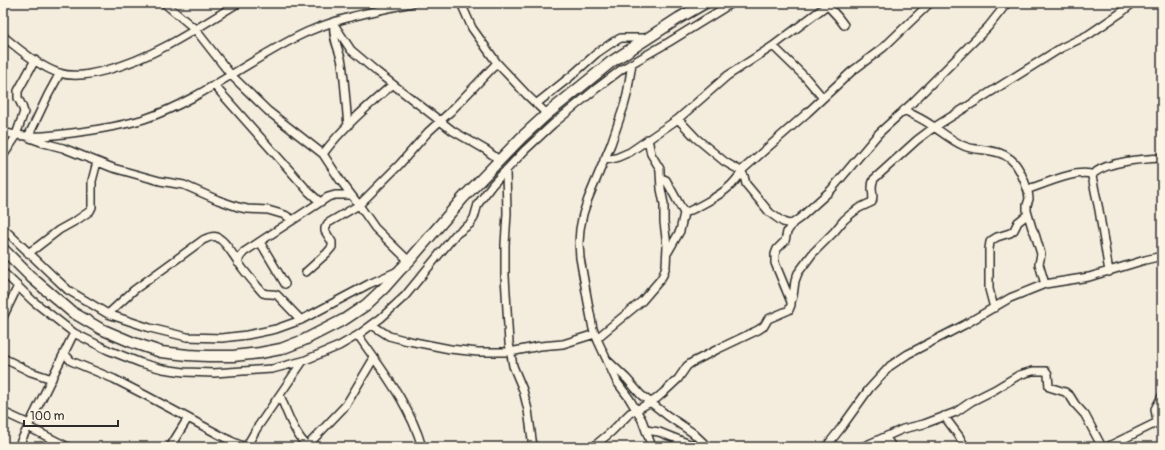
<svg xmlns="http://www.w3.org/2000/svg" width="1165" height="450" viewBox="0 0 1165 450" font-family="Pangolin,sans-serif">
<rect width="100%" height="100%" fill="#f4edde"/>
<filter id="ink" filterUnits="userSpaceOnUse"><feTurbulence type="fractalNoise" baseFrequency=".025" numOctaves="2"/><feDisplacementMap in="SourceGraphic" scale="8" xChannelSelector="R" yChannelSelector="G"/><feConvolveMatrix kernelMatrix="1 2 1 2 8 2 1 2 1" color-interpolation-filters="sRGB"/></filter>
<g filter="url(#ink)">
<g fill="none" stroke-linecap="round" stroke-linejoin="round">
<!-- minor casing -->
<g stroke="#2b2b2b" stroke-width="10">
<path id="minor" d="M164 3 195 29 231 75 268 111 323 154 340 180 359 205 375 228 409 261
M461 3 472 28 497 63 527 95 547 114
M827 5 838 17 844 25
M333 23 351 50 377 72 453 131 486 150 499 160
M334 26C332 38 340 51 342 63 345 84 346 105 348 126
M3 36C17 48 42 68 59 73 75 78 92 74 107 70 155 57 196 29 238 3
M773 46 806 78 823 98
M632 63 627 95 624 106 611 144 588 199 583 214 580 229 579 243 580 258 589 308 593 329 598 341 617 382 629 398 642 420 652 447
M214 85 309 192 320 202
M536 104 570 77 597 53 613 42 621 38H648
M904 110C913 115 923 119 931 125 942 132 952 141 964 146 973 150 982 149 991 151 1015 154 1021 171 1028 191
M678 119 696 138 725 162 741 171 744 176 746 184 770 213 783 222 789 224 793 223 800 218 831 190 879 133 911 104 988 27 1007 3
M3 132C26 139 49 136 72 133 96 130 121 126 144 119 202 100 252 57 307 32 341 17 376 11 412 3
M16 135 24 112 22 106 18 98V91L35 60
M28 137 48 95 60 73
M30 138 44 143 63 148 113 168 160 181 184 185 218 200 238 207 247 209 268 210 285 215 293 220
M323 154C342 128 368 106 392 85
M3 156 17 135
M604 160 616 158 630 152 678 119 727 76 773 46 830 3
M506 170 507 213 505 245V276L509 343 513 366 523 390 528 410 533 447
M741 171 807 113 851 72 884 47 930 3
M661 178 666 180 684 213 680 231 668 252
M684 213C697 208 719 196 729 187 734 183 738 177 742 172
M3 228 52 275 68 290 108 314 150 328 187 337 222 338 247 335 276 329 301 320 369 284 398 271
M260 242 285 284
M28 253 37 247 59 230 77 220 90 211 92 207V181L97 162
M238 263 240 257 244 252 328 197 335 195H351
M3 272 33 301 74 333 108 350 141 363 163 369 184 372 214 373 272 369 303 361 339 346 358 335 381 318 405 296 455 235 470 224 474 218 478 204 492 185 525 150 553 124 597 88 622 69 669 42 732 3
M306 272 327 253 332 247V242L325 231V228L328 223 359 205 399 165 428 132 450 112 497 63
M1109 272 1099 210 1093 181 1092 177 1094 173C1110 161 1142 159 1162 158
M1045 284 1039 264 1041 254 1035 234 1032 228 1027 211V205L1029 199 1028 191 1029 189C1044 184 1079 168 1093 175
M791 302 793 296 795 281 798 273 813 253 834 232 844 220 851 214 859 208 872 202C875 194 869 188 874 179L917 140 933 128 1061 48 1088 35 1122 12 1133 3
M994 308 989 289V249L990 242 992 240 997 237 1010 233 1014 230 1018 222 1027 215
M108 314 134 290 203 240C207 238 212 235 217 237 227 242 236 260 243 269 249 277 256 285 263 293 268 295 272 293 277 295L301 320
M3 317 18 286
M372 325 389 336 404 340 450 349 478 352H510L540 346 563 344 595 334
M358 335C382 370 410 405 422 447
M597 338 642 301 660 280 663 275 666 266 667 246 664 222V204L661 189 660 172V169L651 154 648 139
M64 353 71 361 114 379 147 396 231 441 245 447
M3 358 31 372 52 379
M608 361 627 379 641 395 668 416 693 433 708 447
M280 395C286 411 295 435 308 447
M3 412 29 424
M944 416 959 436 965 447
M1157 422 1155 409 1162 396
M28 427 68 447
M646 430 659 432 697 447
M884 438 889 442 892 447
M307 446 346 405 374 358
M18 447 74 333
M170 447 188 418
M246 447 257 428 303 361
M593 447 611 432 630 413 635 410 640 408 656 399 663 393 678 379 687 366 691 363 718 349 758 330 764 326 768 319 789 310 791 305V302L775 263V254L777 249 785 241 787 232 793 223
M826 447 841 428 869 389 890 366 908 354 964 325 1010 298 1045 284 1089 277 1145 260 1162 256
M862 447 903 429 924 424 956 412 972 401 994 390 1019 375 1033 371H1046L1048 374 1049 387 1065 392 1070 396 1075 404 1085 415 1102 447
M1107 447 1162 420"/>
</g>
<!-- secondary casing -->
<g stroke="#2b2b2b" stroke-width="13">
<path id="secondary" d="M3 249 32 278 72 312 101 329 134 343 161 352 188 355 208 356H233L260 353 281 349 304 340 345 319 366 305 385 287 400 270 409 261 463 198 522 137 547 114 611 62 679 18 705 3"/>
</g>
<!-- minor -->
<use href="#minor" stroke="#fcf5e5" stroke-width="7"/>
<!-- secondary -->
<use href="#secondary" stroke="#fcf5e5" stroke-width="10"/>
</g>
</g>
<!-- margin -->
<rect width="1165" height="450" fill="none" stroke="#fcf5e5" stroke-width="16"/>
<rect x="8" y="8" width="1149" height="434" fill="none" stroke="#2b2b2b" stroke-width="1.5" filter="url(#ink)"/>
<!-- scale -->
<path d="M24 420v6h94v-6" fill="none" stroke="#2b2b2b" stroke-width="2"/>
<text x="30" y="420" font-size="12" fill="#2b2b2b" stroke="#fcf5e5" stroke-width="3" paint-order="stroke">100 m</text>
</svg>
